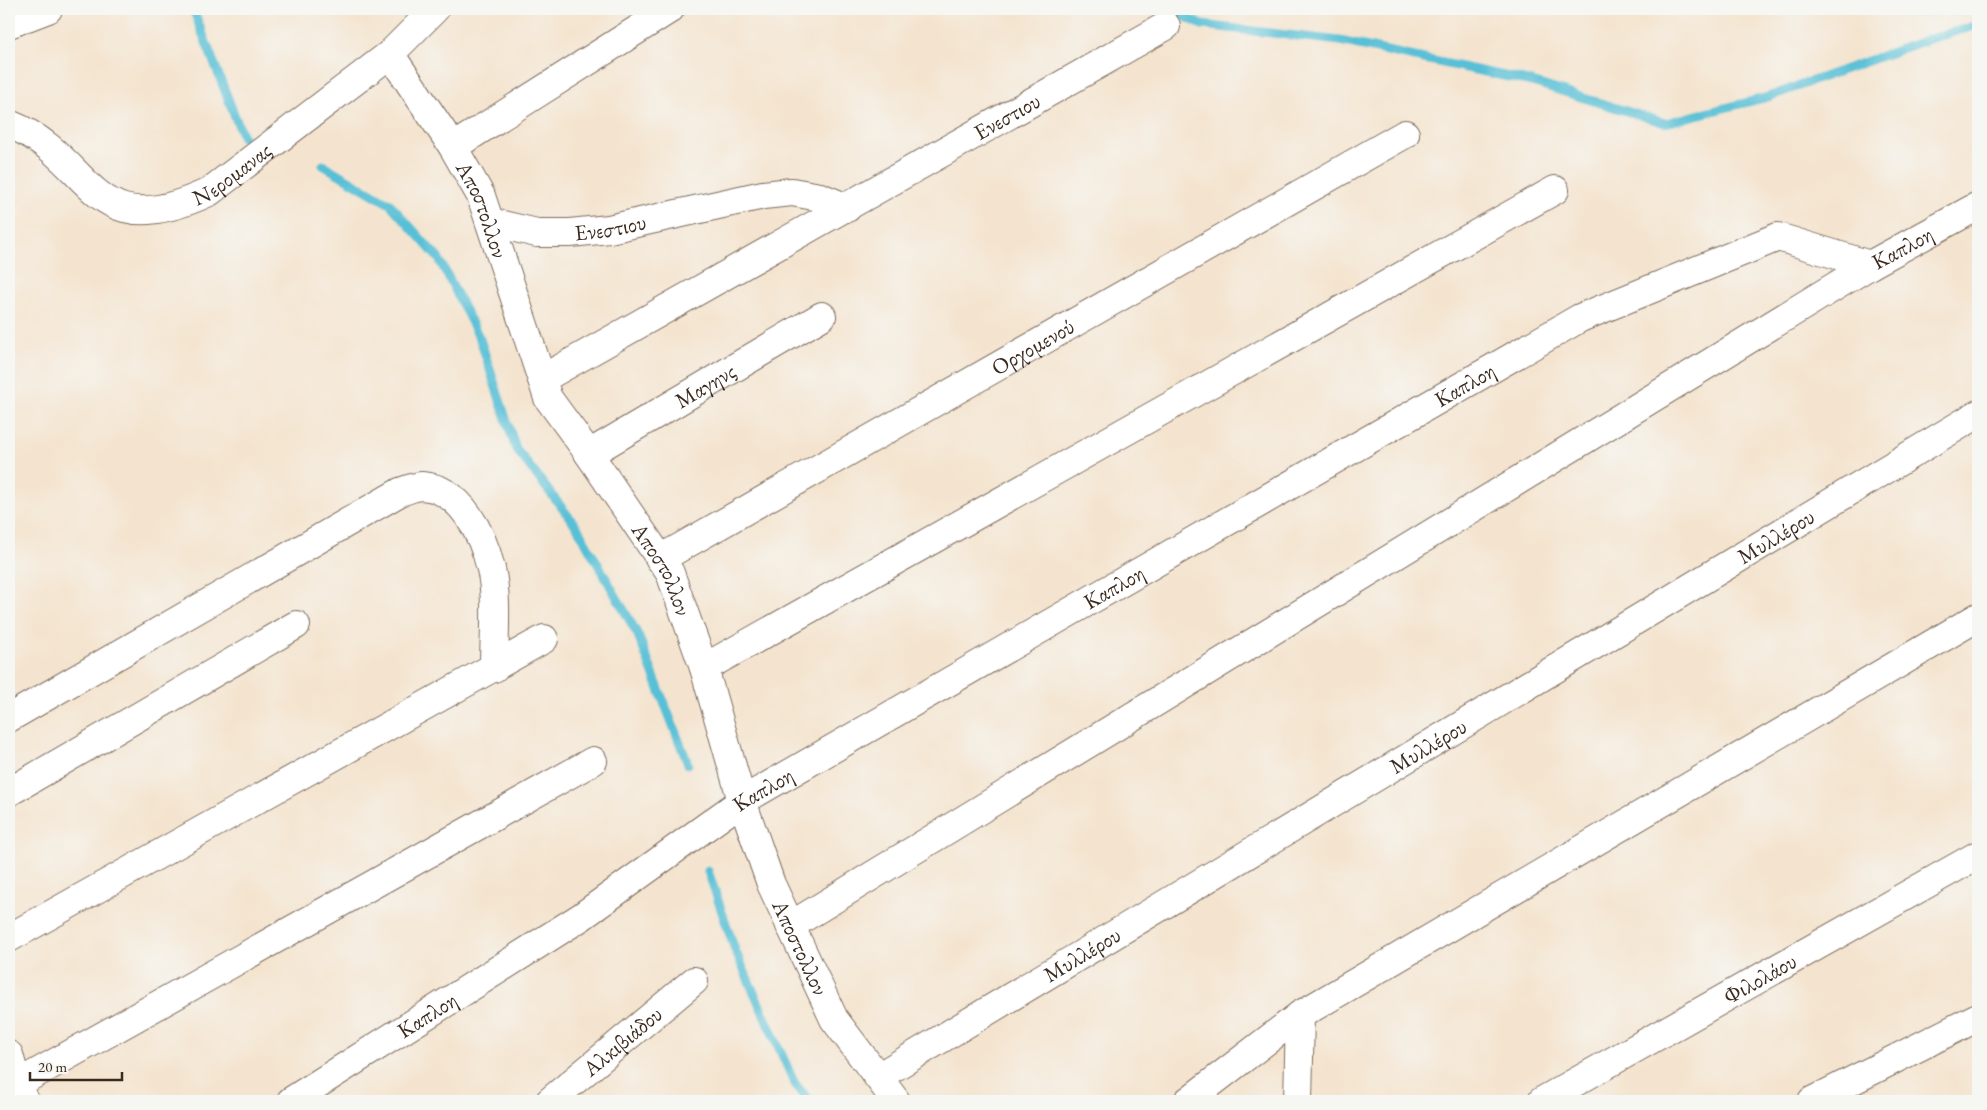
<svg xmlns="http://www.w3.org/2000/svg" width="1987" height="1110" viewBox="0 0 1987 1110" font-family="'EB Garamond',serif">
<rect width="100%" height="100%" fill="#f6f6f2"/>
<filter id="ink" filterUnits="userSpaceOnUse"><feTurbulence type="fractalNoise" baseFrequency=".02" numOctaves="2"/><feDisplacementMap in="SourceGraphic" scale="10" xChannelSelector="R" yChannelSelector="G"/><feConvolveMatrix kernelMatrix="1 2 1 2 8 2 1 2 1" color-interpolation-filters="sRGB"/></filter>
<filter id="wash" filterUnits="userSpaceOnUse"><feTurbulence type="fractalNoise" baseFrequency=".0096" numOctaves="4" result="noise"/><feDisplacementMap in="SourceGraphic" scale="20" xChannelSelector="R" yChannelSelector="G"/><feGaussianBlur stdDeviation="1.12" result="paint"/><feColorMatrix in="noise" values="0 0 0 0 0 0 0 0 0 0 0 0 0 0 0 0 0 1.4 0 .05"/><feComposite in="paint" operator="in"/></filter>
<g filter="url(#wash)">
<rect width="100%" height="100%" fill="#f4e4cf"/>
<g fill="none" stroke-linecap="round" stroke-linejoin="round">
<!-- stream -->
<path stroke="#59c0d6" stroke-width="9" d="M193 9 243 137
M1169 9 1202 25 1340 41 1532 82 1665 123 1768 97 1929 39 1978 25
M323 165 390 204 439 259 480 339 516 449 577 527 638 635 688 764
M708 871 735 950 795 1084 810 1101"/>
</g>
</g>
<g filter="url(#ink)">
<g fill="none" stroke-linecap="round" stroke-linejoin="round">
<!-- minor casing -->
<g stroke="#7c6b5c" stroke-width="30">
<g id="minor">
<path d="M9 24 48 9"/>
<path id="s1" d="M390 54 453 147 481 196 548 398 589 454 670 573 704 668 742 801 771 884 834 1019 896 1101"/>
<path id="s2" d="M9 124C98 159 86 249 209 192L390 54 435 9"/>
<path d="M453 147 670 9"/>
<path id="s3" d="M490 222 537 233H570L609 229 763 195 792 192 820 197 847 208"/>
<path id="s4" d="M542 379 1166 26"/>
<path id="s5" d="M589 454 822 316"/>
<path id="s6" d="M660 559 1405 134"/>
<path d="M704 668 1555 190"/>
<path d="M9 718 400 492C407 490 415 486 422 486 461 488 483 535 491 569 498 600 494 635 494 668"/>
<path d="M9 792 296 625"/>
<path d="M790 926 1870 265"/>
<path d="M9 938 544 639"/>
<path d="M9 1055 17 1084"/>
<path id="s7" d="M878 1077 1978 414"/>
<path d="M25 1101 17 1084 593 761"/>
<path id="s8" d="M291 1101 581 917 742 801 1580 318 1778 237 1870 265 1978 206"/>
<path id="s9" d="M550 1101 694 981"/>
<path d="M1188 1101 1300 1015 1978 617"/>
<path d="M1298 1101 1300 1015"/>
<path id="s10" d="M1542 1101 1978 855"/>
<path d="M1812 1101 1978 1017"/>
</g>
</g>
<!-- minor -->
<use href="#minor" stroke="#fff" stroke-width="28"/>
</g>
</g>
<g text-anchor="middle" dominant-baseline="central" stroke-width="4" stroke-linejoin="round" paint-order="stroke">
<!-- street labels -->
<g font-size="22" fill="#3b2a1e" stroke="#f6f6f2">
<text stroke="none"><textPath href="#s4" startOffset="534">Ενεστιου</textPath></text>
<text stroke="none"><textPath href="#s2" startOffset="261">Νερομανας</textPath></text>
<text stroke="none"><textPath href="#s1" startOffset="182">Αποστολλον</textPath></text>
<text stroke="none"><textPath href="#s3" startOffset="122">Ενεστιου</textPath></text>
<text stroke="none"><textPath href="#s8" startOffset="1856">Καπλοη</textPath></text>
<text stroke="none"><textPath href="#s6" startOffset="429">Ορχομενού</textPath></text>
<text stroke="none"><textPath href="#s8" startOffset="1376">Καπλοη</textPath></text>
<text stroke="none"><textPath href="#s5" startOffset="135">Μαγηνς</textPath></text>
<text stroke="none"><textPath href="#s7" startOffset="1048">Μυλλέρου</textPath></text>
<text stroke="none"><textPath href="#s1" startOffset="588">Αποστολλον</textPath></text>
<text stroke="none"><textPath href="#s8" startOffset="971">Καπλοη</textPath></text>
<text stroke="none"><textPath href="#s7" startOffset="642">Μυλλέρου</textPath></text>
<text stroke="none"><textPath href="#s8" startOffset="566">Καπλοη</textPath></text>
<text stroke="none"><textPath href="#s1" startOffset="992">Αποστολλον</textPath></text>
<text stroke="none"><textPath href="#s7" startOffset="238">Μυλλέρου</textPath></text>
<text stroke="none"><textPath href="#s10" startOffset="250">Φιλολάου</textPath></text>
<text stroke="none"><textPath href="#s8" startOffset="161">Καπλοη</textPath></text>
<text stroke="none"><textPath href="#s9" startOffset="94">Αλκιβιάδου</textPath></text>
</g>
</g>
<!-- margin -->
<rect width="1987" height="1110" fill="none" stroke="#f6f6f2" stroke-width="30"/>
<!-- scale -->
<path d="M30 1072v8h92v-8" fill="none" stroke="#3b2a1e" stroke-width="2.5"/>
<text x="38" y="1072" font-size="15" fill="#3b2a1e" stroke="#f6f6f2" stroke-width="4" paint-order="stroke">20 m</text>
</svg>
